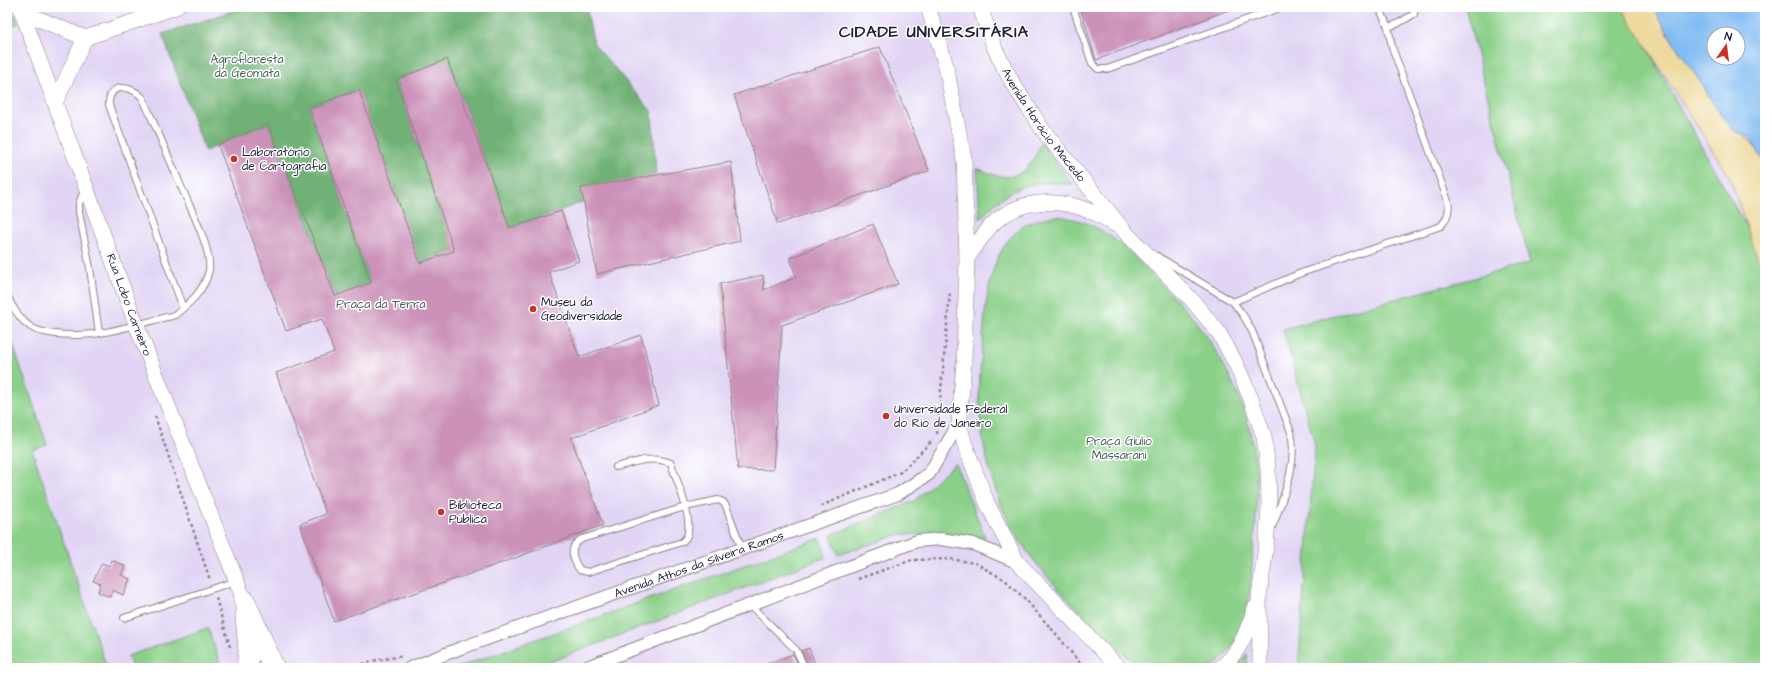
<svg xmlns="http://www.w3.org/2000/svg" width="1772" height="675" viewBox="0 0 1772 675" font-family="'Architects Daughter',sans-serif">
<rect width="100%" height="100%" fill="#fff"/>
<filter id="ink" filterUnits="userSpaceOnUse"><feTurbulence type="fractalNoise" baseFrequency=".025" numOctaves="2"/><feDisplacementMap in="SourceGraphic" scale="8" xChannelSelector="R" yChannelSelector="G"/><feConvolveMatrix kernelMatrix="1 2 1 2 8 2 1 2 1" color-interpolation-filters="sRGB"/></filter>
<filter id="wash" filterUnits="userSpaceOnUse"><feTurbulence type="fractalNoise" baseFrequency=".012" numOctaves="4" result="noise"/><feDisplacementMap in="SourceGraphic" scale="16" xChannelSelector="R" yChannelSelector="G"/><feGaussianBlur stdDeviation="0.9" result="paint"/><feColorMatrix in="noise" values="0 0 0 0 0 0 0 0 0 0 0 0 0 0 0 0 0 1.4 0 .05"/><feComposite in="paint" operator="in"/></filter>
<g filter="url(#wash)">
<rect width="100%" height="100%" fill="#f7e2cb"/>
<!-- built -->
<path fill="#e1d4f4" d="M7 7H1653L1733 130 1750 137 1765 164V668H7Z"/>
<!-- green -->
<path fill="#8bd089" stroke="#567962" d="M7 7H12L18 24 7 27Z
M1465 7H1624L1765 261V668H1298L1315 445 1283 329 1530 263Z
M1041 143 1073 185C1030 178 1009 187 980 219L977 168C1011 185 1028 177 1041 143Z
M1056 216C1101 221 1123 245 1153 276 1171 295 1192 314 1207 337 1225 364 1240 395 1249 427 1251 438 1254 450 1255 461 1259 492 1256 524 1253 555 1251 576 1251 598 1244 618 1239 636 1226 664 1207 668 1198 670 1186 668 1177 668 1168 668 1157 670 1148 668 1128 663 1099 631 1085 617 1052 583 1019 549 1001 505 990 476 982 445 980 414 978 393 980 371 982 350 985 315 986 260 1014 234 1025 222 1040 218 1056 216Z
M7 327 47 445 32 450 107 668H7Z
M955 463 985 537 901 534 838 555 831 535 914 501Z
M820 538 826 557 534 668H456Z
M208 628 222 668H132L128 656Z
M1247 654V668H1235Z"/>
<!-- forest -->
<path fill="#70b275" stroke="#496a58" d="M245 7H586L594 44 652 112 656 173 549 215 510 228 447 59 396 80 454 251 420 263 359 90 309 107 371 283 335 296 290 178 268 124 205 151 162 34Z"/>
<!-- sand -->
<path fill="#eeda9e" stroke="#887e6c" d="M1621 7H1657L1705 89 1765 159V279L1729 176Z"/>
<!-- water -->
<path fill="#81bcf3" stroke="#526f97" fill-rule="evenodd" d="M1653 7H1765V164L1750 137 1733 130 1720 114 1705 89 1673 42ZM1714 34H1738V58H1714Z"/>
<g id="blocks">
<!-- building -->
<path fill="#cb91b9" d="M1080 7H1234V8L1096 60Z
M880 47 929 171 778 224 734 95Z
M447 59 510 228 561 211 579 261 549 272 579 357 641 335 659 405 571 438 603 525 507 561 334 621 300 524 326 514 276 373 334 352 322 319 286 331 218 145 268 124 290 178 335 296 371 283 309 107 359 90 420 263 454 251 396 80Z
M731 162 740 241 597 274 581 188Z
M873 224 898 284 782 325 773 470 738 469 720 284 763 275 764 290 796 277 790 258Z
M112 560 125 566 121 575 130 579 123 595 113 590 110 597 98 592 101 584 93 581 102 563 109 566Z
M809 648 817 668H809L801 651Z
M793 654 800 668H760V667Z"/>
</g>
</g>
<g filter="url(#ink)">
<use href="#blocks" fill-opacity="0" stroke="#8c8283" stroke-width="1"/>
<g fill="none" stroke-linecap="round" stroke-linejoin="round">
<!-- service casing -->
<g stroke="#8c8283" stroke-width="8">
<path id="service" d="M1073 7 1092 63 1098 69H1107L1282 7
M1379 7 1388 27
M84 190 79 204V212L90 268 99 333
M1157 256 1233 302 1243 315 1252 331 1291 432C1298 464 1284 495 1273 525
M7 295C11 305 19 318 28 325 42 337 82 336 100 333 125 329 150 321 175 315 190 303 205 290 209 270 212 249 189 205 180 184 168 155 155 126 143 98 132 85 108 82 109 105L183 308
M1233 302 1301 273 1441 226C1448 218 1450 211 1448 201L1392 47 1388 27 1397 24 1414 14 1415 7
M616 467C635 462 652 455 671 463 677 482 691 513 688 532 688 537 685 539 682 542L588 572 580 570C572 559 568 546 582 539L685 507 718 500 723 502 726 506 742 549
M751 606 796 650 805 668
M124 618 236 581"/>
</g>
<!-- minor casing -->
<g stroke="#8c8283" stroke-width="14">
<g id="minor">
<path id="s1" d="M410 668 461 648 898 494 929 474 959 423"/>
<path d="M584 668 917 541 941 539 973 544 1017 562"/>
</g>
</g>
<!-- tertiary casing -->
<g stroke="#8c8283" stroke-width="16">
<g id="tertiary">
<path id="s2" d="M20 7 136 324 244 600"/>
<path d="M928 7 946 66 964 159 967 258 964 362 959 423 964 442 987 503 1017 562 1119 668"/>
<path id="s3" d="M980 7 995 49 1013 84 1045 133 1126 233 1192 300 1219 333 1236 364 1251 399 1264 437 1268 469 1269 507 1266 546 1259 597 1260 668"/>
<path d="M22 12 85 38 176 7"/>
<path d="M55 103 85 38"/>
<path d="M967 258C976 246 985 230 997 220 1032 192 1079 201 1114 224"/>
<path d="M1220 668C1240 653 1247 631 1255 608"/>
</g>
</g>
<!-- motorway casing -->
<g stroke="#8c8283" stroke-width="22">
<path id="motorway" d="M244 600 274 668
M246 615 249 652 247 668"/>
</g>
<!-- path -->
<path stroke="#8c8283" stroke-width="2.5" stroke-dasharray="3 3" stroke-linecap="butt" d="M155 416 210 580
M937 434 950 292
M821 506 901 472 933 440
M858 579 912 560 950 559 975 563 1005 580 1024 598 1057 635 1084 668
M216 598 230 647
M351 668 372 661 403 656"/>
<!-- service -->
<use href="#service" stroke="#fff" stroke-width="6"/>
<!-- minor -->
<use href="#minor" stroke="#fff" stroke-width="12"/>
<!-- tertiary -->
<use href="#tertiary" stroke="#fff" stroke-width="15"/>
<!-- motorway -->
<use href="#motorway" stroke="#fff" stroke-width="21"/>
</g>
</g>
<!-- markers -->
<g fill="#c8321e" stroke="#fff" stroke-width="1.5">
<circle cx="234" cy="159" r="4"/>
<circle cx="533" cy="309" r="4"/>
<circle cx="886" cy="416" r="4"/>
<circle cx="441" cy="512" r="4"/>
</g>
<g text-anchor="middle" dominant-baseline="central" stroke-width="3" stroke-linejoin="round" paint-order="stroke">
<!-- park labels -->
<g font-size="12" fill="#475f56" stroke="#fff">
<text x="247" y="59">Agrofloresta<tspan x="247" dy="14">da Geomata</tspan></text>
<text x="381" y="304">Praça da Terra</text>
<text x="1119" y="441">Praça Giulio<tspan x="1119" dy="14">Massarani</tspan></text>
</g>
<!-- street labels -->
<g font-size="12" fill="#22223b" stroke="#fff">
<text stroke="none"><textPath href="#s3" startOffset="135">Avenida Horácio Macedo</textPath></text>
<text stroke="none"><textPath href="#s2" startOffset="317">Rua Lobo Carneiro</textPath></text>
<text stroke="none"><textPath href="#s1" startOffset="307">Avenida Athos da Silveira Ramos</textPath></text>
</g>
<!-- poi labels -->
<g font-size="12" fill="#22223b" stroke="#fff" text-anchor="start">
<text x="242" y="152">Laboratório<tspan x="242" dy="14">de Cartografia</tspan></text>
<text x="541" y="302">Museu da<tspan x="541" dy="14">Geodiversidade</tspan></text>
<text x="894" y="409">Universidade Federal<tspan x="894" dy="14">do Rio de Janeiro</tspan></text>
<text x="449" y="505">Biblioteca<tspan x="449" dy="14">Pública</tspan></text>
</g>
<!-- district labels -->
<g font-size="16" font-weight="bold" letter-spacing="1" fill="#22223b" stroke="#fff">
<text x="934" y="32">CIDADE UNIVERSITÁRIA</text>
</g>
</g>
<!-- margin -->
<rect width="1772" height="675" fill="none" stroke="#fff" stroke-width="24"/>
<!-- north arrow -->
<g transform="translate(1726 46) rotate(14)"><circle r="19" fill="#ffffff" stroke="#a7a7b1"/>
<path d="M0-3L7 15L0 10L-7 15Z" fill="#c8321e"/>
<text y="-6" font-size="11" font-weight="bold" text-anchor="middle" fill="#22223b">N</text>
</g>
</svg>
